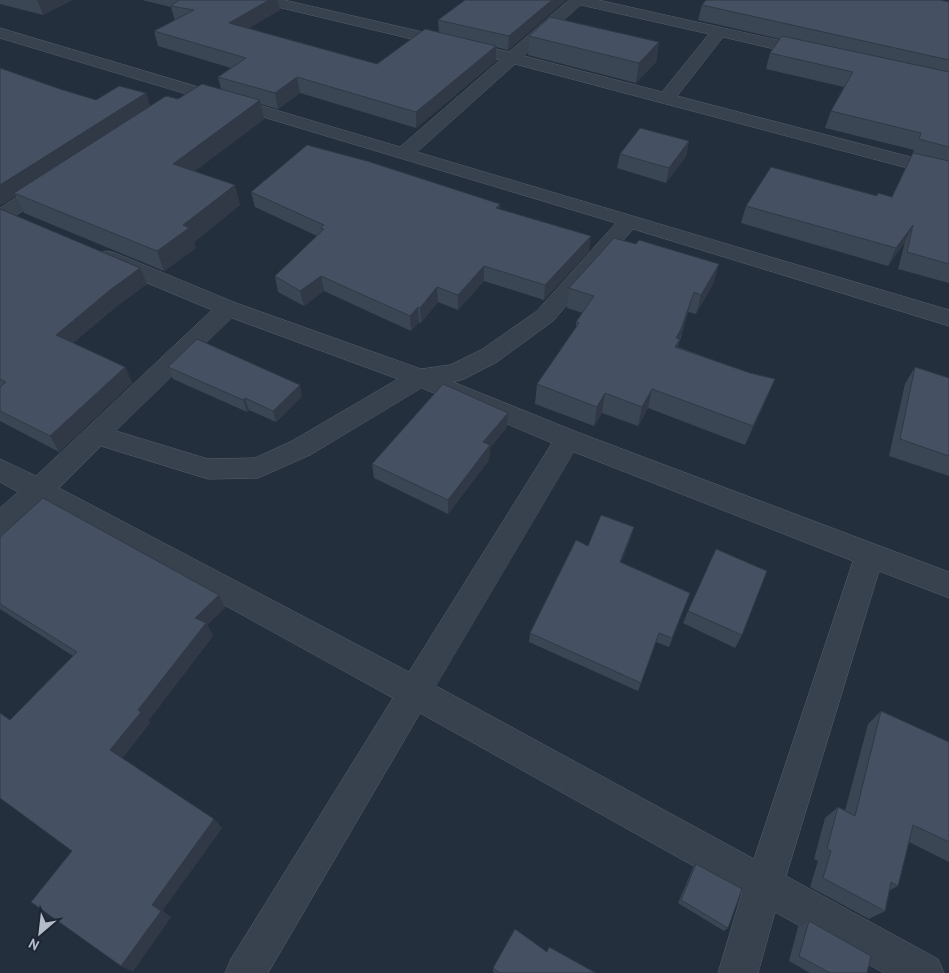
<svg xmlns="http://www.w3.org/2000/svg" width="949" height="973" viewBox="0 0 949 973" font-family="'PT Sans',sans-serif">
<rect width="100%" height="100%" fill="#242f3e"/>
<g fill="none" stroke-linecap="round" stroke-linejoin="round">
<!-- minor casing -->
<g stroke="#565f6c" stroke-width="1">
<path id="minor" d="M258 0H284L509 52 569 0H598L813 48 819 50 821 53 819 56 813 58 723 37 677 96 949 167V179L515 64 417 152 949 310V326L633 229 553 321 497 362 464 379 453 382 577 432 949 572V598L879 571 786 876 938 959 944 973H884L775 912 758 973H718L742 893 420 713 268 973H225L231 959 393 698 41 504 10 533 0 537V508L18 492 0 482V459L36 476 212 310 99 263 96 258 99 253 107 251 115 253 236 303 421 369 450 365 481 350 537 311 616 223 0 38V28L400 147 500 60 265 4 260 3ZM581 5 709 34 662 92 524 56ZM232 318 398 379 292 441 255 458 208 459 116 431ZM422 388 552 443 409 672 59 488 101 446 208 479 258 478 310 455ZM574 452 853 561 754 859 436 686Z
M51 178 58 180 61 184 58 188 7 221 0 223V208L44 180Z"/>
</g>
<!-- minor -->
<use href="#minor" fill="#38414e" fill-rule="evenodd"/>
</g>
<!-- wall -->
<path fill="#3b4654" d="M0 0H72L43 15 0 4Z
M142 0H278L280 10 248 28 377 64 439 33 438 20 565 1 508 50 496 47V61L416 128 300 93 278 109 261 104 264 119 195 171 240 205 194 242 196 248 164 271 24 213 16 196 3 204 60 89 96 100 146 93 150 106 221 89 218 77 231 68 158 46 154 31 175 21 171 7Z
M949 2V283L898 269 905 242 888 266 741 223 746 206 877 196 892 197 914 150 825 128 831 111 844 87 766 69 770 53 780 39 698 20 702 5Z
M529 36 659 42 656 62 636 83 528 55Z
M689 141 686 156 666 183 617 168 620 154Z
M251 192 500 204V210L589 251 544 300 484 281 458 310 438 302 421 323 419 322 411 331 324 291 304 306 278 292 275 276 317 236 255 207Z
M0 209 140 268 147 284 117 306 73 343 125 367 132 383 59 452 0 421Z
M636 244 719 264 713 284 696 314 688 312 678 347 750 373 775 379 767 398 745 445 648 408 638 426 602 413 594 426 535 404 537 384 576 327V322L583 313 567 308 569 288Z
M168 367 302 396 276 422 249 410 247 412 173 379Z
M915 367 949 378V476L889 456 905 384Z
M508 413 507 427 490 448 489 460 448 514 374 478 372 464Z
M0 537 219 595 225 608 207 625 213 636 148 721 150 723 122 758 214 819 222 828 162 911 171 917 133 971 121 966 72 851 10 720 73 656 0 609Z
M631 537 621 562 690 593 669 647 656 642 638 691 529 642 530 633 588 546Z
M688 611 742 635 735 648 683 623Z
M881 711 949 742V862L909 842 898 886 890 890 885 911 869 919 810 887 818 861 814 859 825 818 838 807 845 811 868 724Z
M696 864 728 928 724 931 678 903 693 868Z
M809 921 867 973H810L789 961 798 927Z
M547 952 596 973H494L493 972V968Z"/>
<!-- shaded-wall -->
<path fill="#303945" d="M37 0H72L43 15Z
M269 0H278L280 10 233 38 229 23Z
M552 0H565V1L508 50 509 36Z
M659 42 656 62 636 83 639 63Z
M496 46V61L416 128V112Z
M297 77 300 93 278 109 275 93Z
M146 93 151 109 14 193 16 196 3 204 0 205V185Z
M260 100 264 119 179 183 173 164Z
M689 141 686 156 666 183 669 168Z
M235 185 240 205 194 242 196 248 164 271 157 251 183 225Z
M500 204V219L496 208Z
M913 225 905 242 888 266 896 248Z
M591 236 589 251 544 300 545 285Z
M719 264 713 284 696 314 701 295Z
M484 266V281L458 310V295Z
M140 268 147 284 117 306 64 351 56 335 110 290Z
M321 276 324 291 304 306 300 291Z
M437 287 438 302 421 323 420 308Z
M694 292 688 312 679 340 680 339 675 358 676 338Z
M418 307 419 322 411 331 410 316Z
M125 367 132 383 59 452 50 436Z
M775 379 767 398 745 445 753 426Z
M300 385 302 396 276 422 273 411Z
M652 389 648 408 638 426 642 407Z
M605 393 602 413 594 426 597 407Z
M245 398 249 410 247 412 243 400Z
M508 413 507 427 490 448 489 460 448 514V500L483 442Z
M634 527 631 537 618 571 620 562Z
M219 595 225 608 207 625 213 636 148 721 150 723 120 760 110 750 138 710 195 618Z
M214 819 222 828 162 911 152 905Z
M161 911 171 917 133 971 121 966Z"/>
<!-- building -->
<path fill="#455162" stroke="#303945" d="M179 0H269L229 23 377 64 425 29 496 46 416 112 297 77 275 93 218 77 246 58 154 31 194 10 171 6Z
M465 0H552L509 36 438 20Z
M706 0H940L949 2V60L702 5Z
M550 17 659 42 639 63 529 36Z
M782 36 949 72V147L919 139 921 133 831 111 853 72 770 53Z
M0 68 60 89 96 100 119 86 146 93 0 185Z
M202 84 260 100 173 164 235 185 183 225 189 228 157 251 14 193 166 96 178 99Z
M640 128 689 141 669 168 620 154Z
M307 145 367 161 500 204 496 208 591 236 545 285 484 266 458 295 437 287 420 308 418 307 410 316 321 276 300 291 275 276 324 229 320 228 324 225 251 192Z
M913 153 949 161V264L907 252 913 225 896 248 746 206 771 167 877 196 878 193 892 197Z
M0 209 140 268 110 290 56 335 125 367 50 436 0 411V387L6 382 0 379Z
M614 238 636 244 639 240 719 264 701 295 694 292 681 329 676 338 680 339 675 347 750 373 775 379 753 426 652 389 642 407 605 393 597 407 537 384 579 323 576 322 594 296 569 288Z
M197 339 300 385 273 411 245 398 243 400 168 367Z
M915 367 949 378V456L900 439Z
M443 384 508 413 483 442 490 445 448 500 372 464Z
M43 498 219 595 195 618 206 623 138 710 141 712 110 750 214 819 152 905 161 911 121 966 31 902 72 851 0 798V713L10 720 77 652 0 604V537Z
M601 515 634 527 620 562 690 593 672 638 659 633 641 683 530 633 576 540 588 546Z
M716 549 767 571 742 635 688 611Z
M881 711 949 742V842L913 825 898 886 891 882 885 911 823 878 831 851 827 849 838 807 855 816Z
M696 864 742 889 728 928 681 900Z
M809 921 871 956 867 973H830L799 956Z
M515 929 547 952 549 947 596 973H500L493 968Z"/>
<!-- north arrow -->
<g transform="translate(40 933) rotate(208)" stroke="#1d2633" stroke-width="4" paint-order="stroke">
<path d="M0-4L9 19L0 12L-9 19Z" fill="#b4bcc9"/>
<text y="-8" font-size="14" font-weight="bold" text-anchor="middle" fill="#b4bcc9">N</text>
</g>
</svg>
